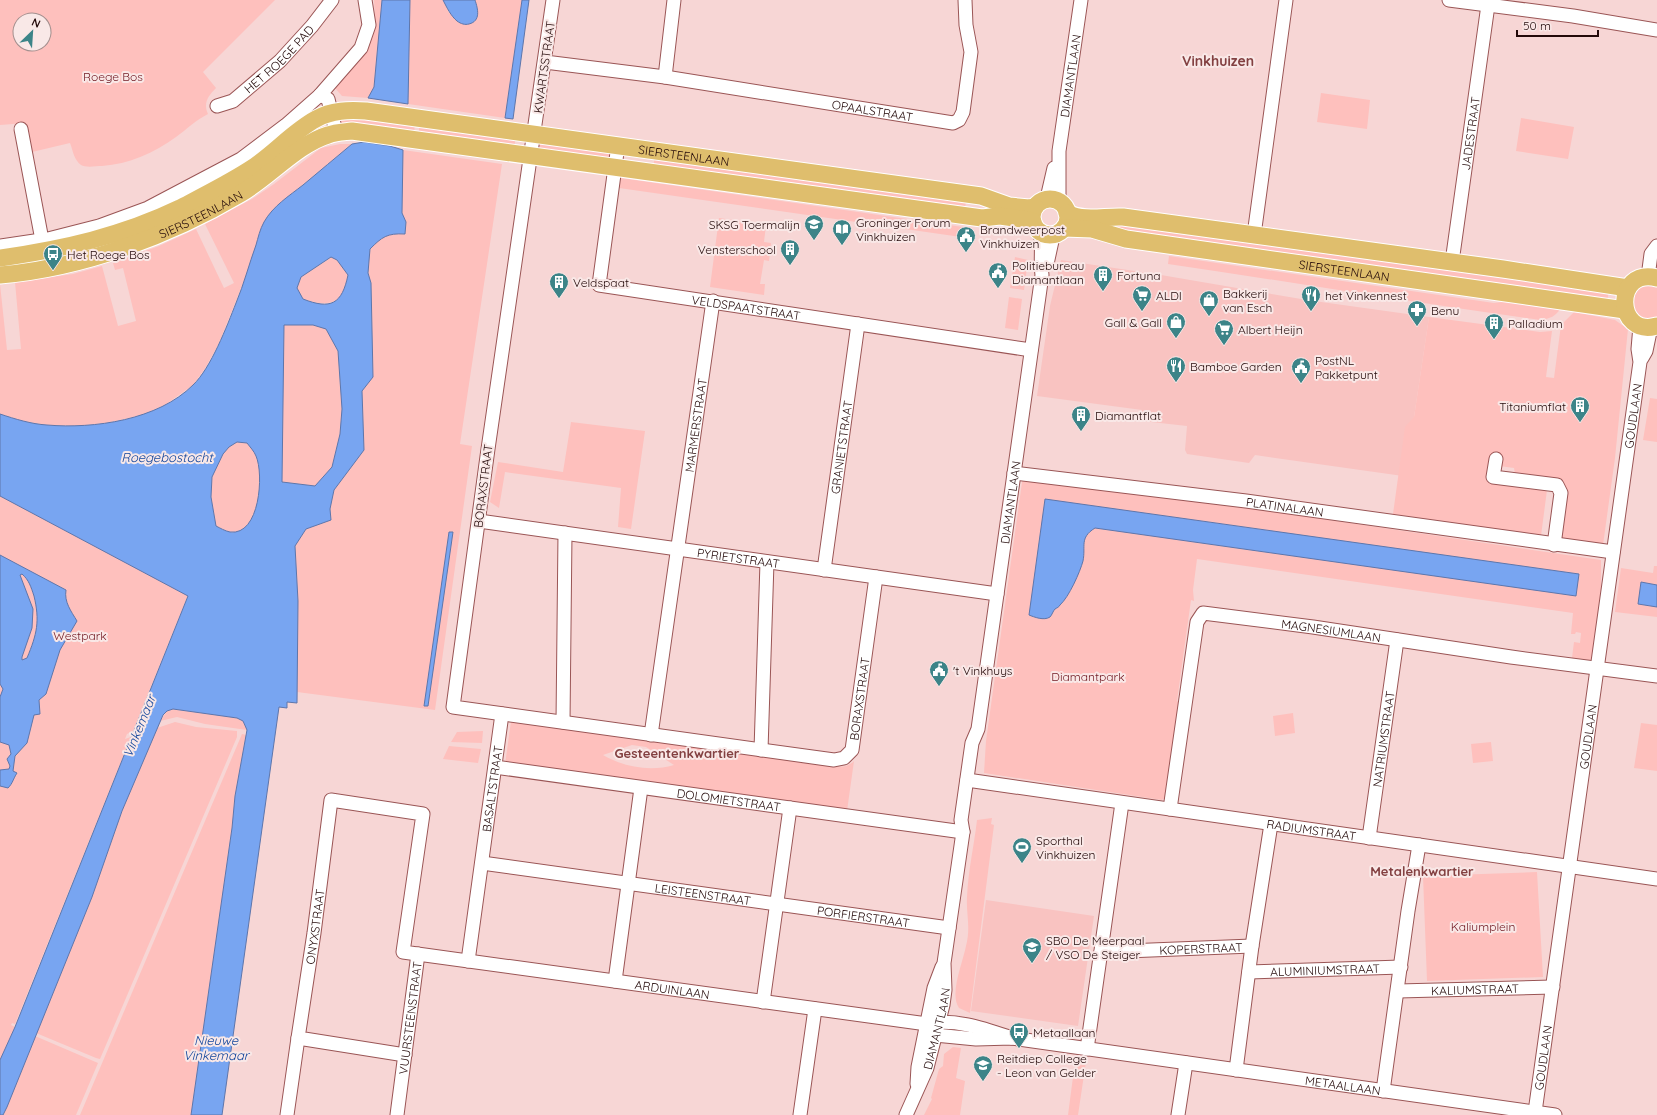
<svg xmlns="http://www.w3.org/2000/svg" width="1657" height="1115" viewBox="0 0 1657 1115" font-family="Quicksand,sans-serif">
<rect width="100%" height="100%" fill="#f7d6d5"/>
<!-- built -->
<path fill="#f9c3c1" d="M1061 260 1161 275 1307 300 1429 317 1414 417 1410 477 1255 455 1249 463 1187 454 1185 450 1187 426 1142 421V410L1037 396 1050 306Z
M986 900 1094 916 1078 1026 971 1011Z"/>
<!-- green -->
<path fill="#fec0bd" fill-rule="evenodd" d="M0 0H275L203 72 216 88C208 96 203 103 208 114 196 120 187 129 176 137 154 153 129 164 102 166 96 166 86 168 81 165 74 160 73 151 70 143L32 152 26 123 0 125ZM20 20H44V44H20Z
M374 0H382L374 87 368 98 342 96 335 88 371 34 375 17Z
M410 0H443L449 13 478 10 475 0H522L505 118 408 104Z
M1321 93 1370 100 1367 129 1317 122Z
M341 114 415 120 414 136 338 124Z
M1521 118 1574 127 1568 159 1516 151Z
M419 121 516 134 514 150 419 136Z
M541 140 610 150 611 155 609 161 538 149V144Z
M340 144H352L273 209 219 343 206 367 193 385 165 405 142 415 107 423 76 426 47 425 21 421 0 414V284L7 350 21 349 15 282 73 274 102 266 118 326 136 321 123 268 115 270 113 263 159 246 196 229 224 288 234 283 205 224 252 199 274 184 321 148Z
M403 150 502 164 460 444 472 446 435 710 297 692 298 601 295 546 306 529 331 520 330 509 334 490 364 450 362 391 373 377 371 283C364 263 367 238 392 233 396 233 401 234 405 234L406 222 402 213Z
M655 154 966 202 964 213 653 169Z
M621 178 963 227 961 237 619 188Z
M719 218 766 225 764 242 771 243 769 261 764 260 760 284H765L764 295 710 287Z
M1101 222 1609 289 1607 303 1122 235Z
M1169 256 1494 303 1509 301 1561 308C1556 316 1550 319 1540 320 1416 303 1292 282 1168 264Z
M332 257 337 260 348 275C347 280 347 286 345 290 337 308 317 304 303 299L296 288 301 277Z
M1015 257 1028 260 1024 290 1010 288Z
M1652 283 1657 285V320L1644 321 1631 309 1635 289Z
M1009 297 1022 299 1018 330 1005 328Z
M1574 312 1615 320 1628 329 1615 458 1603 545 1557 537 1564 483 1563 480 1515 474 1514 468 1492 465 1487 482 1547 490 1541 536 1393 514 1405 427 1414 417 1429 317 1540 332 1552 331 1546 377 1554 378 1561 325Z
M284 325H313L326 329 338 351 342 409 340 434 332 467 315 486 282 482Z
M1650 398 1657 399V442L1643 440Z
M571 422 645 431 631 529 618 527 621 488 505 472 499 508 490 502 498 462 563 472Z
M237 442 247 443C250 447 254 451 256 456 264 474 260 536 230 532 225 531 220 528 216 526L211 497 212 477 223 454 229 447Z
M1023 475 1601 560V590L1591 661 1572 658 1574 642 1580 643 1581 633 1576 632 1575 634H1571L1573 613 1197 559 1193 590 1194 601 1191 600 1177 701 1180 704 1166 799H1163L1162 800 984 773 986 741ZM1203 521 1579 574 1576 596 1200 543Z
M0 496 188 595 133 731 127 734 125 739 131 737 15 1024 12 1023 11 1025 15 1027 0 1060Z
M1654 566H1657V585L1641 583 1638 603 1657 607V617L1615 612 1621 568 1653 573Z
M173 709 237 718 243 721 247 730 205 724 177 717 160 721 167 711Z
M1293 713 1295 733 1275 736 1273 716Z
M511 721 832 766C840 767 847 768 854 761L847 811 505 765ZM632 745 646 747 674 765C650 772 624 767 603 755Z
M175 722 196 727 237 731V737L100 1059 96 1058 36 1033 92 897 122 811 157 728Z
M1641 723 1657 725V771L1634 768Z
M483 731 482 743 451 742 457 732Z
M242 734 246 735 235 796 232 828 191 1115H80Z
M1491 742 1493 761 1473 763 1471 744Z
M449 746 481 749 478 763 443 759Z
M992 818 991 824 994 825 970 1013 959 1008C949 994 963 962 966 946 971 927 966 914 967 897 968 871 974 846 977 820Z
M1537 872 1543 977 1427 981 1423 876Z
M35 1036 98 1063 76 1115H3Z
M953 1047 961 1048 956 1078 965 1081 960 1115H924L932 1099 931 1098 939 1069 943 1066 944 1054Z
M1076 1054 1087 1055 1078 1115H1068Z"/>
<!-- water -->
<path fill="#78a5f1" stroke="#5e76ab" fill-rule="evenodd" d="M382 0H410L408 104 368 98 374 87Z
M443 0H475C478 9 481 21 469 24 465 25 461 24 457 21 451 16 447 8 443 0Z
M522 0H529L513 119 505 118Z
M364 142 390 146 403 150 402 213 406 222 405 234C387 233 382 237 370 249L368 273 371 283 373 377 362 391 364 450 334 490 330 509 331 520 306 529 295 546 298 601 297 703 287 702V708L279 707 222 1115H191L232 828 235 796 247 730 243 721 237 718 173 709 167 711 163 715 122 811 92 897 7 1107 3 1115H0V1060L15 1027 188 596 0 496V414C15 419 31 424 47 425 94 429 158 420 193 385 211 368 227 326 236 303 244 284 249 264 256 245 258 238 260 229 264 222 273 206 289 196 303 185 319 171 336 158 352 144ZM331 257 337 260 348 275C342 304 331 310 303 299L297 288 301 277ZM284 325H313L326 329 338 351 342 409 340 434 332 467 315 486 282 482ZM237 442 247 443C250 447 254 451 256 456 264 474 260 536 230 532 225 531 220 528 216 526L211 497 212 477 223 454 229 447Z
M1045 499 1579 574 1576 596 1095 528C1079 538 1086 546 1083 561 1080 572 1069 597 1060 605 1058 608 1058 607 1055 609 1053 611 1052 615 1050 617 1044 621 1034 617 1029 615Z
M449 532H453L428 706H424Z
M0 555 66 590C64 602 71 611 77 621L60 650 46 694 39 700 40 714 34 715 27 743 15 756 13 771 17 773C13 779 13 783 8 788L0 786V770L9 769 10 766 7 759 11 754 9 745 0 742V697L3 689 0 684ZM22 574C29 580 31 587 34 596 40 621 37 634 27 658L22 660V657L32 628 33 609 20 575Z
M1641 582 1657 585V607L1638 604Z"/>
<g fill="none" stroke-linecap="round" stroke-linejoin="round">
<!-- minor casing -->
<g stroke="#9a5555" stroke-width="15">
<g id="minor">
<path id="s1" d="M553 0 488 449 453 707 834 760 844 758 852 750 876 577"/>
<path d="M1449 0 1573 16 1657 30"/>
<path id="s2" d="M545 62 665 77 953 123 959 120 963 112 971 52 966 25 965 0"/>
<path d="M665 77 674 0"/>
<path d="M320 95 328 99 336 132"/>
<path id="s3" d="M217 106 233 101 280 61 312 26 332 0"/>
<path d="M21 129 42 240"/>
<path id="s4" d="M618 145 599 285 1031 350"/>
<path d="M1046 200 1048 194 1054 168"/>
<path id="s5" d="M1060 202 1059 196V151L1081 0"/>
<path d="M1254 235 1286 0"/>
<path d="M0 246 48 239 99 226 148 208 241 159 286 125 320 95 361 48 369 25 365 0"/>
<path id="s6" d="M1452 262 1488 5"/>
<path d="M1047 264 1052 241 1055 233"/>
<path d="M1648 277 1651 254 1657 246"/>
<path d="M1642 358 1646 351 1651 327"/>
<path d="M1496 459 1493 477 1557 485 1561 493 1554 545"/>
<path id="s7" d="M1014 473 1246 501 1613 552"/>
<path id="s8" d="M479 521 997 594"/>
<path id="s9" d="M824 570 858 324"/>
<path d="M563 722 565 533"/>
<path id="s10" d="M651 735 713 301"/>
<path d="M761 750 767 562"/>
<path id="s11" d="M495 767 963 832"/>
<path id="s12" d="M967 780 1657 879"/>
<path id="s13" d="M1170 809 1197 622 1203 613 1313 627 1511 657 1657 676"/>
<path id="s14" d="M1369 838 1397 640"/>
<path id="s15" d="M482 863 949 928"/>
<path id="s16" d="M1101 952 1252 946"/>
<path id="s17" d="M468 961 502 714"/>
<path id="s18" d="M1249 972 1401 967"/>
<path d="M615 981 641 788"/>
<path id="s19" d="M1398 991 1553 987"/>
<path d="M763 1002 790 808"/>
<path id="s20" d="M930 1028 935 1035 976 1039 1012 1038 1555 1115"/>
<path d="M1087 1049 1122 803"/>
<path id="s21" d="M405 1055 298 1038 314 933 331 800 423 814 403 952 927 1024C955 1018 985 1029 1012 1038"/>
<path d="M1236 1070 1252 946 1271 824"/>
<path d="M917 1084 918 1067 934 988 942 967"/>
<path d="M1383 1091 1408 911 1419 845"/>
<path id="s22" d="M1535 1112 1640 362 1638 349 1640 326"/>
<path d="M287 1115 298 1038"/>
<path id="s23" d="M397 1115 418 954"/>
<path d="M800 1115 815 1009"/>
<path id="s24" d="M906 1115 927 1068 943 1005 945 990 944 963 963 832 961 820 972 743 978 729 1042 275C1040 260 1043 246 1040 231"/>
<path d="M1178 1115 1186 1063"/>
</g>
</g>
<!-- major casing -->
<g stroke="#fff" stroke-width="19">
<g id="major">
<circle cx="1050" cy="217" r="18"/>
<path d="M1067 213C1085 222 1104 216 1123 217L1503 269 1628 288"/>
<path id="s25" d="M1064 228 1092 229 1126 239 1625 310"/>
<path id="s26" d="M0 258C63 249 122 236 180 208 203 196 227 184 249 170 273 155 292 132 316 119 332 110 349 110 366 111L981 196 1009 206 1029 208 1035 207"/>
<path id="s27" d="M0 275C82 268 169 236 240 194 268 178 298 144 328 135 336 132 344 132 352 131L982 218 1000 216 1028 220 1033 222"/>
<path d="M1657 278C1613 267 1615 338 1657 326"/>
</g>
</g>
<!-- minor -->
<use href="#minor" stroke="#fff" stroke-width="13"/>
<!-- major -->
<use href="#major" stroke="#dfbe6d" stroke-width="17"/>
</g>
<!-- icons -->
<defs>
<g id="school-pin" transform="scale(1)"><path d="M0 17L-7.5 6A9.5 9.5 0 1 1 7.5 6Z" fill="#3c8488" stroke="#f9e8e7"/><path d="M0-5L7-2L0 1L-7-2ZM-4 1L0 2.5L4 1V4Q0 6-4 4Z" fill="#fff"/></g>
<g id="library-pin" transform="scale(1)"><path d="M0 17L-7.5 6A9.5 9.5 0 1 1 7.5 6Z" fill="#3c8488" stroke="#f9e8e7"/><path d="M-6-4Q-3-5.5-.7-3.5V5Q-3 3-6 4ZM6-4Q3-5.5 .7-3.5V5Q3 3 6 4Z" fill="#fff"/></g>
<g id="civic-pin" transform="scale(1)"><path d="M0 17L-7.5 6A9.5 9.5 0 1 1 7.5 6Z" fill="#3c8488" stroke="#f9e8e7"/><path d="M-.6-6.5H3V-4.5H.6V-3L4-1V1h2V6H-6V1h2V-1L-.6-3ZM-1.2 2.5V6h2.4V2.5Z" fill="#fff"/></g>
<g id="building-pin" transform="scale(1)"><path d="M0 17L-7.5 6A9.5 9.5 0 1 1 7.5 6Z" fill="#3c8488" stroke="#f9e8e7"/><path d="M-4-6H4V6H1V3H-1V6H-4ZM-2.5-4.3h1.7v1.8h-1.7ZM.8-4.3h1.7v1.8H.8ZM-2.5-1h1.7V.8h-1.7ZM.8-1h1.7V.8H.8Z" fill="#fff"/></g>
<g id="bus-pin" transform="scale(1)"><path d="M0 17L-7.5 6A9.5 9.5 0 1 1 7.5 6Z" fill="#3c8488" stroke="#f9e8e7"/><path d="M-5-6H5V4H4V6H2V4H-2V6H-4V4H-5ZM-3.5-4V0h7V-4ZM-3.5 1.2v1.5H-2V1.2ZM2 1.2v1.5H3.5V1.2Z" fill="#fff"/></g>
<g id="supermarket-pin" transform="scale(1)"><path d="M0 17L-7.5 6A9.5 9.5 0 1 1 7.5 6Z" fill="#3c8488" stroke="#f9e8e7"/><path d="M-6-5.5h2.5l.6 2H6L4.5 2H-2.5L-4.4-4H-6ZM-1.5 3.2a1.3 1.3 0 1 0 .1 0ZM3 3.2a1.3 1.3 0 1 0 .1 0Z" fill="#fff"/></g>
<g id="restaurant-pin" transform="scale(1)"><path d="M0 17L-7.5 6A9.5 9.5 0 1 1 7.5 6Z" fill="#3c8488" stroke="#f9e8e7"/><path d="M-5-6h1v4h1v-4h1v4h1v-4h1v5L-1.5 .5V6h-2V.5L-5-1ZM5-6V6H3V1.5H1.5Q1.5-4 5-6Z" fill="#fff"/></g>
<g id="shop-pin" transform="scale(1)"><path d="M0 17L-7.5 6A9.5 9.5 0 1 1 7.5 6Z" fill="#3c8488" stroke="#f9e8e7"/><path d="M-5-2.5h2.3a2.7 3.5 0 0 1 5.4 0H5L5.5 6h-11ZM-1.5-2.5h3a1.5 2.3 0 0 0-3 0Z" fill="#fff"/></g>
<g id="pharmacy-pin" transform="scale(1)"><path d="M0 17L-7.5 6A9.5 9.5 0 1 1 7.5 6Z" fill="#3c8488" stroke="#f9e8e7"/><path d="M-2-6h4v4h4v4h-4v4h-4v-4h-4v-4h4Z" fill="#fff"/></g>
<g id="stadium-pin" transform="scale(1)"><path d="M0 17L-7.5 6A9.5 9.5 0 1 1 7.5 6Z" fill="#3c8488" stroke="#f9e8e7"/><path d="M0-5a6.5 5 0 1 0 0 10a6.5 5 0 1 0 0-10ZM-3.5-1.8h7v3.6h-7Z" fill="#fff"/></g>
</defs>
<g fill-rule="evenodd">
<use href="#school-pin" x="814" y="224"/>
<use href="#library-pin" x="842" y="229"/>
<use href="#civic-pin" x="966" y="236"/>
<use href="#building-pin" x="790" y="249"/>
<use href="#bus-pin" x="53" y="254"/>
<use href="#civic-pin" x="998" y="272"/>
<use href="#building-pin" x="1103" y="275"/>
<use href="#building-pin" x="559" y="282"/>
<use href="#supermarket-pin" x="1142" y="295"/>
<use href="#restaurant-pin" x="1311" y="295"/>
<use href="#shop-pin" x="1209" y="300"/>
<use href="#pharmacy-pin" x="1417" y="310"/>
<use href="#shop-pin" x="1176" y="322"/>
<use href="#building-pin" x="1494" y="323"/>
<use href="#supermarket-pin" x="1224" y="329"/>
<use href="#restaurant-pin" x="1176" y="366"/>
<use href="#civic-pin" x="1301" y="367"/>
<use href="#building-pin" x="1580" y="406"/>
<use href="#building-pin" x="1081" y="415"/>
<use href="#civic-pin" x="939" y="670"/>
<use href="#stadium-pin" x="1022" y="847"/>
<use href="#school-pin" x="1032" y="947"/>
<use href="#bus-pin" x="1019" y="1032"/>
<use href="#school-pin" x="983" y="1065"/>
</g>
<g text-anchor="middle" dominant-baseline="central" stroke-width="4" stroke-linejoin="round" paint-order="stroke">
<!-- street labels -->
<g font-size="12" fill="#230909" stroke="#f9e8e7">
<text stroke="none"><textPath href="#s3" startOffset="79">HET ROEGE PAD</textPath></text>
<text transform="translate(544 67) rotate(-82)">KWARTSSTRAAT</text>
<text stroke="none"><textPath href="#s5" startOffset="127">DIAMANTLAAN</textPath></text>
<text stroke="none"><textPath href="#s2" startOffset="331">OPAALSTRAAT</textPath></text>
<text stroke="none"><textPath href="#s6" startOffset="130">JADESTRAAT</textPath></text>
<text stroke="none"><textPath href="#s26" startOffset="723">SIERSTEENLAAN</textPath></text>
<text stroke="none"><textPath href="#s27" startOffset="211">SIERSTEENLAAN</textPath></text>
<text stroke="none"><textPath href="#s25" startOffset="284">SIERSTEENLAAN</textPath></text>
<text stroke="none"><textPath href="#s4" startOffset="290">VELDSPAATSTRAAT</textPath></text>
<text stroke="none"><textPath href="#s22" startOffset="703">GOUDLAAN</textPath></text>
<text stroke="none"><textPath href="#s10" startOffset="313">MARMERSTRAAT</textPath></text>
<text stroke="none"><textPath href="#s9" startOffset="124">GRANIETSTRAAT</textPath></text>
<text transform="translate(483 486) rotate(-83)">BORAXSTRAAT</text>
<text stroke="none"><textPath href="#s24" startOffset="625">DIAMANTLAAN</textPath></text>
<text stroke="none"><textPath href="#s7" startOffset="273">PLATINALAAN</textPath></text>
<text stroke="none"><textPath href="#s8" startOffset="262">PYRIETSTRAAT</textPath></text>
<text stroke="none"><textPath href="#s13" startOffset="329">MAGNESIUMLAAN</textPath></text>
<text stroke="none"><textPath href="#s1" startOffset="1172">BORAXSTRAAT</textPath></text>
<text stroke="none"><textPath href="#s22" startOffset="379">GOUDLAAN</textPath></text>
<text stroke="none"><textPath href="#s14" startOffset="100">NATRIUMSTRAAT</textPath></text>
<text stroke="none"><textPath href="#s17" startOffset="174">BASALTSTRAAT</textPath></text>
<text stroke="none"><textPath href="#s11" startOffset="236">DOLOMIETSTRAAT</textPath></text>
<text stroke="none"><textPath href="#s12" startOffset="348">RADIUMSTRAAT</textPath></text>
<text stroke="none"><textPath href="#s15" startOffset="223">LEISTEENSTRAAT</textPath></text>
<text stroke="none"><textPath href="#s15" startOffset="385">PORFIERSTRAAT</textPath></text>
<text stroke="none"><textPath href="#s21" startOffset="221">ONYXSTRAAT</textPath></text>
<text stroke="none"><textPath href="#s16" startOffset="100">KOPERSTRAAT</textPath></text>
<text stroke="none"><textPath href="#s18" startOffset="76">ALUMINIUMSTRAAT</textPath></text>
<text stroke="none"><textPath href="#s21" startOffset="853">ARDUINLAAN</textPath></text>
<text stroke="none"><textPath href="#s19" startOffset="77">KALIUMSTRAAT</textPath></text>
<text stroke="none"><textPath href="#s23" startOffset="98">VUURSTEENSTRAAT</textPath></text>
<text stroke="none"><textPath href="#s24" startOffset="92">DIAMANTLAAN</textPath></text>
<text stroke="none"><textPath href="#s22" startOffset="55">GOUDLAAN</textPath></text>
<text stroke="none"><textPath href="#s20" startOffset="420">METAALLAAN</textPath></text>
</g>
<!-- park labels -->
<g font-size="12" fill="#711821" stroke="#f9e8e7">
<text x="113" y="76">Roege Bos</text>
<text x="80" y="635">Westpark</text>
<text x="1088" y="676">Diamantpark</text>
<text x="1483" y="926">Kaliumplein</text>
</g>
<!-- poi labels -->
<g font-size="12" fill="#230909" stroke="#f9e8e7" text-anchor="start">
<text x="856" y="222">Groninger Forum<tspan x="856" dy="14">Vinkhuizen</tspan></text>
<text x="800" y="224" text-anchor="end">SKSG Toermalijn</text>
<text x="980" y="229">Brandweerpost<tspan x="980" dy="14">Vinkhuizen</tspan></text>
<text x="776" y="249" text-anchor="end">Vensterschool</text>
<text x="67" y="254">Het Roege Bos</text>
<text x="1012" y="265">Politiebureau<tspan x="1012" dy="14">Diamantlaan</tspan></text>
<text x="1117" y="275">Fortuna</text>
<text x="573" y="282">Veldspaat</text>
<text x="1223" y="293">Bakkerij<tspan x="1223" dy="14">van Esch</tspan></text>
<text x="1156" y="295">ALDI</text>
<text x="1325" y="295">het Vinkennest</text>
<text x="1431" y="310">Benu</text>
<text x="1162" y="322" text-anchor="end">Gall &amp; Gall</text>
<text x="1508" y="323">Palladium</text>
<text x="1238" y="329">Albert Heijn</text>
<text x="1315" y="360">PostNL<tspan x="1315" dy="14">Pakketpunt</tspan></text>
<text x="1190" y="366">Bamboe Garden</text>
<text x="1566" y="406" text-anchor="end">Titaniumflat</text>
<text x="1095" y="415">Diamantflat</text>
<text x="953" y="670">'t Vinkhuys</text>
<text x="1036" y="840">Sporthal<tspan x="1036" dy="14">Vinkhuizen</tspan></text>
<text x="1046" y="940">SBO De Meerpaal<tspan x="1046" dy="14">/ VSO De Steiger</tspan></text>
<text x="1033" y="1032">Metaallaan</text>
<text x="997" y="1058">Reitdiep College<tspan x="997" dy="14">- Leon van Gelder</tspan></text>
</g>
<!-- water labels -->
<g font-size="13" font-style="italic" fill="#11449b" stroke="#f9e8e7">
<text x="167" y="457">Roegebostocht</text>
<text transform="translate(139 726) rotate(-68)">Vinkemaar</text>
<text x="216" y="1040">Nieuwe<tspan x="216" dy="15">Vinkemaar</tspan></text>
</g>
<!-- neighbourhood labels -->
<g font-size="13" font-weight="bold" fill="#834041" stroke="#f9e8e7">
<text x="677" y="753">Gesteentenkwartier</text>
<text x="1422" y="871">Metalenkwartier</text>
</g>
<!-- quarter labels -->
<g font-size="14" font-weight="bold" fill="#834041" stroke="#f9e8e7">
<text x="1218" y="61">Vinkhuizen</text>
</g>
</g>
<!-- north arrow -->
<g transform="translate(32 32) rotate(25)"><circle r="19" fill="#f9e8e7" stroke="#a38f8e"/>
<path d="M0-3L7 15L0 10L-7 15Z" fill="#3c8488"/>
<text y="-6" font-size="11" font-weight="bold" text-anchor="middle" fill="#230909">N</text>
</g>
<!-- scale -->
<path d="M1517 30v6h81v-6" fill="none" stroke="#230909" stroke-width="2"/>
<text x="1523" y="30" font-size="12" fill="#230909" stroke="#f9e8e7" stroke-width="3" paint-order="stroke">50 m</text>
</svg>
